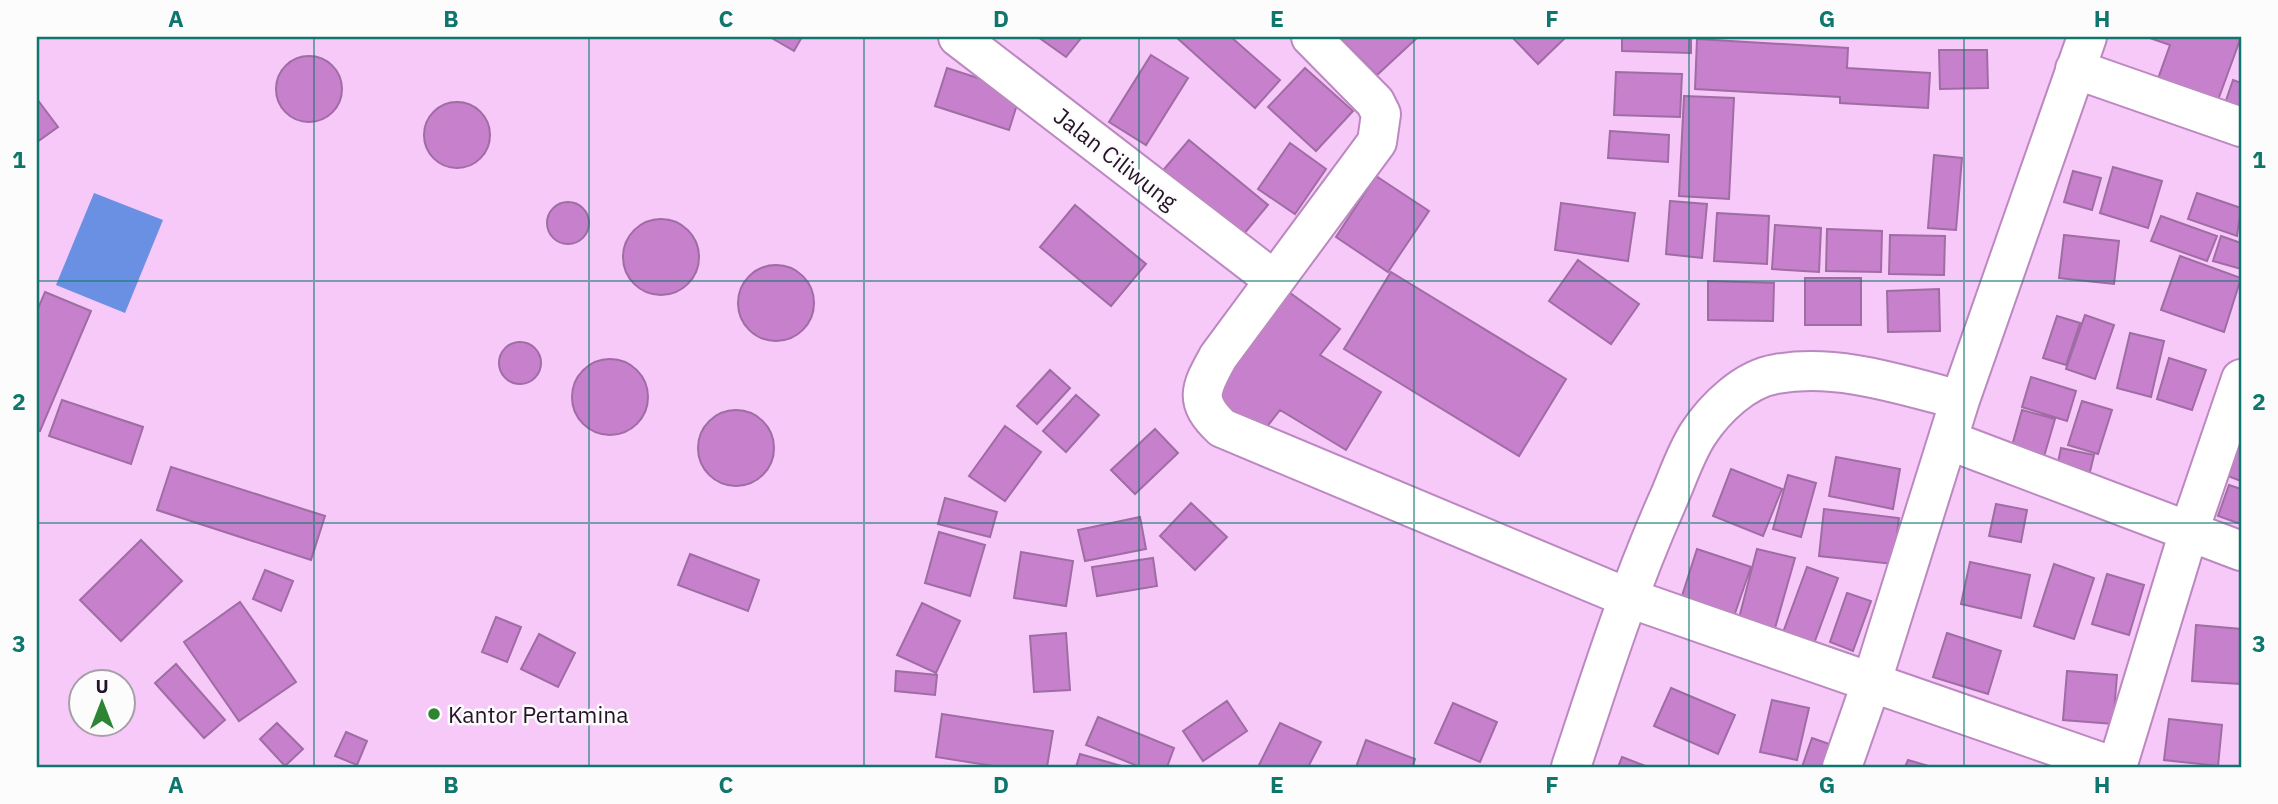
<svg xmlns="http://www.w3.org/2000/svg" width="2278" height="804" viewBox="0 0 2278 804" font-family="'IBM Plex Sans',sans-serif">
<rect width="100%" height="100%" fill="#f6c9f9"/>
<!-- water -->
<path fill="#6a90e3" d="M94 193 163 220 125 313 56 285Z"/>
<!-- building -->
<path fill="#c781cc" stroke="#9f6ca3" stroke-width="2" d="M770 37H802L794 51Z
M1038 37H1082L1066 57Z
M1176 37H1231L1280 80 1255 108Z
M1339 37H1418L1377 75Z
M1512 37H1566L1538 64Z
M1622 37H1691V53L1622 51Z
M2147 37H2241L2214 111 2154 90 2170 45Z
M1697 39 1848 48 1847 68 1930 73 1928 108 1840 103V97L1695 89Z
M1939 50H1987L1988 88 1940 89Z
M1151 55 1188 78 1146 145 1109 122Z
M276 89a33 33 0 1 1 66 0a33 33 0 1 1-66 0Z
M947 68 1021 92 1009 130 935 106Z
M1305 68 1353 111 1316 151 1268 107Z
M1616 72 1682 74 1680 117 1614 115Z
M2233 80 2241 83V115L2223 109Z
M1684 96 1734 98 1729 199 1679 196Z
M37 99 58 127 37 142Z
M424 135a33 33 0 1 1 66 0a33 33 0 1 1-66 0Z
M1610 131 1669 135 1668 162 1608 158Z
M1189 140 1268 205 1233 247 1154 181Z
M1290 143 1326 169 1295 214 1258 189Z
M1934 155 1962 158 1956 230 1928 228Z
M2113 167 2162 181 2148 228 2100 213Z
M2073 171 2101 178 2092 210 2064 202Z
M1376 176 1429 211 1388 272 1336 237Z
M2197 193 2241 208 2237 236 2188 219Z
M1670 201 1707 204 1702 258 1666 254Z
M547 223a21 21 0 1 1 42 0a21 21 0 1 1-42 0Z
M1561 203 1635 213 1628 261 1555 250Z
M1075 205 1146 264 1111 306 1040 247Z
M1717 213 1769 216 1767 264 1714 261Z
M2161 216 2217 236 2207 261 2151 241Z
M623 257a38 38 0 1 1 76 0a38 38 0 1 1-76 0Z
M1775 225 1821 228 1819 272 1772 269Z
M1827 229 1882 231 1881 272 1826 271Z
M1890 235 1945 236 1944 275 1889 274Z
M2064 235 2119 241 2114 284 2059 278Z
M2221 236 2241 243V269L2213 261Z
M2180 256 2241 278 2224 332 2161 310Z
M1578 260 1639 304 1611 344 1549 301Z
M738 303a38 38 0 1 1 76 0a38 38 0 1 1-76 0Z
M1391 272 1566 379 1519 456 1344 349Z
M1805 278H1861V325H1805Z
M1708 281 1774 283 1773 321 1708 320Z
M1939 289 1940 331 1888 332 1887 291Z
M1286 290 1340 329 1320 355 1381 392 1346 450 1280 410 1262 433 1209 394Z
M45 292 91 311 40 431 37 430V311Z
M2085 315 2114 325 2095 379 2066 369Z
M2057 316 2080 323 2066 365 2043 358Z
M2130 333 2164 341 2151 397 2117 388Z
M499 363a21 21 0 1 1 42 0a21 21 0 1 1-42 0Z
M2169 358 2206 370 2192 410 2157 399Z
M572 397a38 38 0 1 1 76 0a38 38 0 1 1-76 0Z
M1050 370 1070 388 1037 424 1017 406Z
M2031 377 2076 391 2067 421 2022 407Z
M1076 395 1099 415 1066 452 1043 431Z
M62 400 143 427 131 464 49 436Z
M2082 401 2112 410 2098 454 2068 445Z
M2022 410 2055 419 2040 470 2008 460Z
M698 448a38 38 0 1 1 76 0a38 38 0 1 1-76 0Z
M1005 426 1041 452 1005 501 969 476Z
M1155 429 1178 453 1135 494 1111 470Z
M2236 442 2241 444V481L2225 475Z
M2061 448 2094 455 2087 484 2055 477Z
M1836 457 1900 469 1893 509 1829 496Z
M171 467 325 516 311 560 157 510Z
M1731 469 1782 489 1763 536 1713 516Z
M1788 475 1816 483 1801 537 1773 529Z
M2229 485 2241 489V524L2218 516Z
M945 498 997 512 990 537 938 524Z
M1191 503 1227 537 1195 570 1160 536Z
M1996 504 2027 510 2021 542 1989 536Z
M1824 509 1899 518 1893 564 1819 556Z
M1140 517 1146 549 1085 561 1078 530Z
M939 532 985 545 970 596 925 583Z
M141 540 182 581 121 641 80 600Z
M1697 549 1751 567 1733 619 1680 602Z
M1757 549 1795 558 1775 628 1739 618Z
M1021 552 1073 561 1066 606 1014 598Z
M690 554 759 580 748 611 678 585Z
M1153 558 1157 586 1097 596 1092 567Z
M1970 562 2030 575 2021 618 1961 604Z
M2054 564 2094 578 2074 639 2034 626Z
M1807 567 1838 578 1812 649 1781 638Z
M265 570 293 581 281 611 253 599Z
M2107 574 2144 585 2129 635 2092 624Z
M1847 593 1871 601 1853 651 1830 642Z
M240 602 296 682 239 721 184 642Z
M922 603 960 621 936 673 897 655Z
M496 617 521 627 507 662 482 652Z
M2196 625 2241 629 2240 684 2192 681Z
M1066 633 1070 690 1034 692 1030 636Z
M1947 633 2001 651 1988 694 1933 677Z
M539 634 575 653 558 687 521 669Z
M176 664 225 720 204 738 155 683Z
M896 671 937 675 935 695 895 691Z
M2067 671 2117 675 2113 724 2063 720Z
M1671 688 1735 715 1718 754 1654 726Z
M1772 700 1809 708 1797 760 1760 752Z
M1227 701 1247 731 1203 761 1183 731Z
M1453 703 1497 722 1480 762 1435 743Z
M942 714 1053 731 1047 767H1000L936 757Z
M1098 717 1174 748 1167 767H1140L1086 745Z
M2169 719 2222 725 2218 766 2164 760Z
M277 723 303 749 285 766 260 739Z
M1280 723 1321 742 1308 767H1258Z
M346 732 367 741 357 765 335 756Z
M1812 738 1841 748 1834 767H1802Z
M1366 740 1415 759 1412 767H1356Z
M1080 754 1125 767H1076Z
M1622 757 1648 767H1618Z
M1908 760 1932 767H1905Z"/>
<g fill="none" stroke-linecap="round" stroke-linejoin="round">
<!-- minor casing -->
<g stroke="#bc88c0" stroke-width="42">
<path id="minor" d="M958 37 1274 280
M1311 37 1375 102 1381 114 1377 142 1218 357C1201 388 1193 401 1222 428L1626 597 2115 767
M2075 69 2241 127
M1948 440 2241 551
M1571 767C1601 676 1628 590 1667 502 1677 480 1685 454 1698 434 1715 408 1745 379 1776 374 1837 363 1902 385 1960 400
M1842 767 1872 681 1960 400 2087 37
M2117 767 2189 531 2241 379"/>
</g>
<!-- minor -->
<use href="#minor" stroke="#fff" stroke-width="38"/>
</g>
<!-- grid -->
<path fill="none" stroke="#0f766e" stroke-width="2" stroke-opacity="0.55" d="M314 37V767M589 37V767M864 37V767M1139 37V767M1414 37V767M1689 37V767M1964 37V767M37 281H2241M37 523H2241"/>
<!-- markers -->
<circle fill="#2d8433" stroke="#fcfcfc" stroke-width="2.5" cx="434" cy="714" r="7"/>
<g text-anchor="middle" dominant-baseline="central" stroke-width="5" stroke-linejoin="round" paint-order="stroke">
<!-- street labels -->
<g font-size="23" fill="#271329" stroke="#fcfcfc">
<text transform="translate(1116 158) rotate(38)">Jalan Ciliwung</text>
</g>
<!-- poi labels -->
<g font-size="23" fill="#271329" stroke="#fcfcfc" text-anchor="start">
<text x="448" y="714">Kantor Pertamina</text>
</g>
</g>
<!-- border -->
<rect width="2278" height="804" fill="none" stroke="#fcfcfc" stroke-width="77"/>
<!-- north arrow -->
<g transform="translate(102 703)"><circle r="33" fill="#fcfcfc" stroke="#a79fa8" stroke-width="2"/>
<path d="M0-5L12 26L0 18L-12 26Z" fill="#2d8433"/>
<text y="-10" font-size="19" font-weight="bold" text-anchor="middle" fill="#271329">U</text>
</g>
<rect x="38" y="38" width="2202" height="728" fill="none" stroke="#0f766e" stroke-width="2.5"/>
<g font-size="23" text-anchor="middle" font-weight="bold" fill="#0f766e">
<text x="176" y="27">A</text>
<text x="451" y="27">B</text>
<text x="726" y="27">C</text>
<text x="1001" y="27">D</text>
<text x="1277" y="27">E</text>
<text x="1552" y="27">F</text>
<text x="1827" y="27">G</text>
<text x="2102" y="27">H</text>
<text x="19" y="168">1</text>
<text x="2259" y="168">1</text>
<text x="19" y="410">2</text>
<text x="2259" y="410">2</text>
<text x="19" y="652">3</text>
<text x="2259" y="652">3</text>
<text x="176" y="793">A</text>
<text x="451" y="793">B</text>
<text x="726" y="793">C</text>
<text x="1001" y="793">D</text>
<text x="1277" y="793">E</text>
<text x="1552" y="793">F</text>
<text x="1827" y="793">G</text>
<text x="2102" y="793">H</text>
</g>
</svg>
